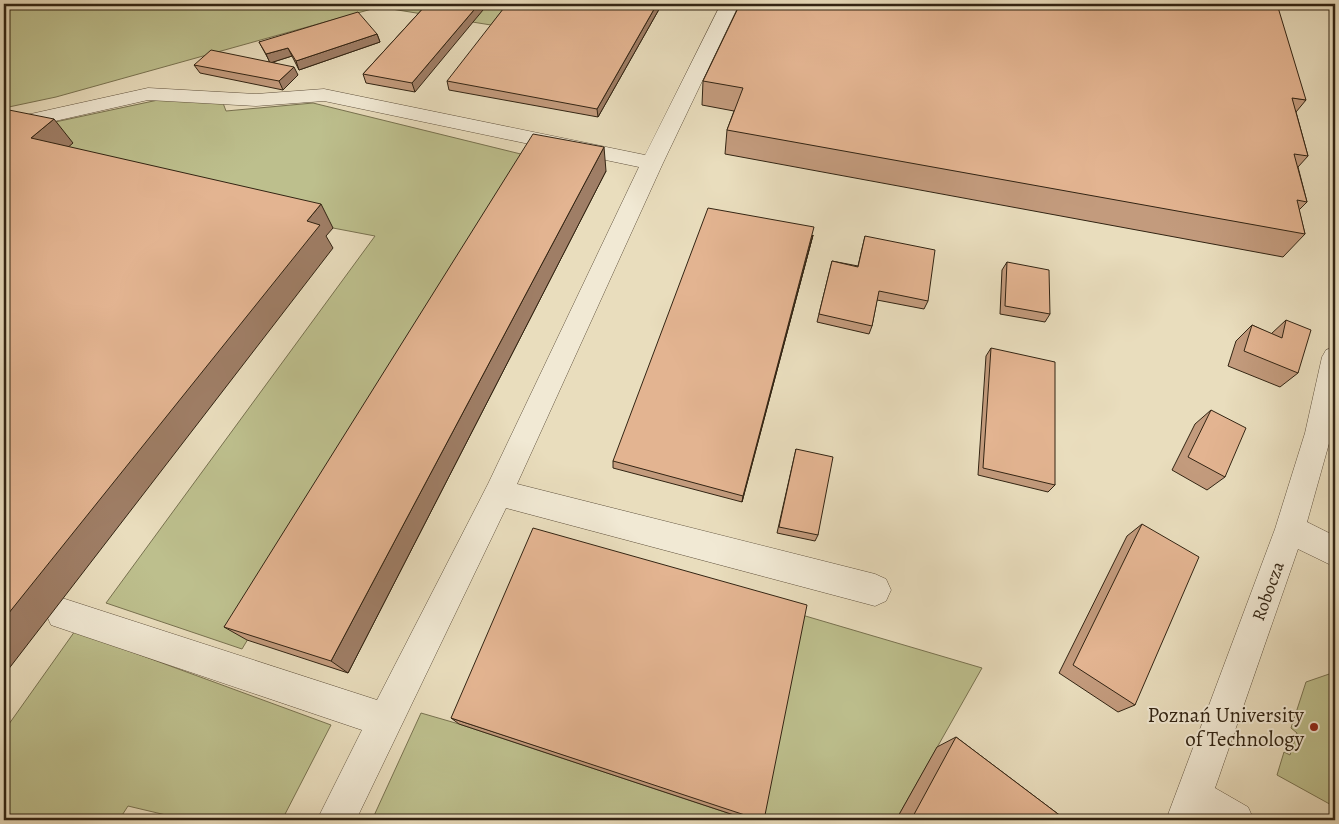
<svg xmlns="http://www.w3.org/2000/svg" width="1339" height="824" viewBox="0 0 1339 824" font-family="Alegreya,serif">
<rect width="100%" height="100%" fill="#e9ddbd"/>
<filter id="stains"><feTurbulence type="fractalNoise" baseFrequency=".004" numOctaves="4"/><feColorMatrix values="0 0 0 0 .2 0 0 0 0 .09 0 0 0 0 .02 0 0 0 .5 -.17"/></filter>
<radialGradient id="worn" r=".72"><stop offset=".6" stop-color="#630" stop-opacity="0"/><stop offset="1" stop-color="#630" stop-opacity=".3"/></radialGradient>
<!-- green -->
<path fill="#bdbf8d" stroke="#787250" d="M4 4H507L491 25 379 7 56 97 4 108Z
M158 100 223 103 226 111 313 103 537 158 242 649 106 603 375 236 333 228 13 131Z
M802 615 982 668 896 820H761Z
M75 631 331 725 282 820H187L128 806 119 820H4V731Z
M1335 672V807L1277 775 1284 752 1290 755 1297 733 1291 728 1306 682Z
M421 713 459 724 749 820H372Z"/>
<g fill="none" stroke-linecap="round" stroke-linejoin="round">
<!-- minor casing -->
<g stroke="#60523e" stroke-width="1">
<path id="minor" d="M721 4H739L663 163 517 484 875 574 886 579 891 590 886 601 875 606 506 508 356 820H317L362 730 51 625 46 614 51 603 62 598 377 700 488 484 639 167 324 101 256 106 148 100 24 128 11 138 4 139V123L17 117 148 88 256 94 324 89 645 155Z
M1335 347V422L1307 522 1335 536V567L1298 549 1215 788 1248 807 1254 820H1166L1275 529 1305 433 1322 357 1326 350Z"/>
</g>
<!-- minor -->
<use href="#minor" fill="#f1e9d4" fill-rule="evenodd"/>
</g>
<!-- wall -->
<path fill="#c39b7d" stroke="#322413" d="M427 4 415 92 366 83 363 74Z
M662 4 598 117 449 90 447 81Z
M740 4 1306 100 1296 112 1308 156 1298 167 1307 202 1299 210 1305 234 1283 257 725 154 727 130 734 111 702 105 703 81Z
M377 34 380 42 299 70 292 56 273 62 298 75 283 90 200 73 194 65 270 62 259 42Z
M606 171 348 673 247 640 224 627Z
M813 235 742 502 613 468V461Z
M865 236 928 301 924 309 877 300 872 326 869 334 817 322 832 261 858 266Z
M1007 262 1050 314 1045 322 1000 314 1002 270Z
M1286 320 1298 373 1280 387 1228 366 1236 341 1252 325 1271 334Z
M991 348 1055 485 1048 492 978 475 986 356Z
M1211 410 1225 477 1207 490 1172 470 1195 424Z
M796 449 818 535 815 541 777 533Z
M1142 524 1135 705 1118 712 1059 673 1127 536Z
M451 718 764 820H749L459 724Z
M956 737 1066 820H896L937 747Z"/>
<!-- shaded-wall -->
<path fill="#9f7e66" stroke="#322413" d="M479 4H488L415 92 412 83Z
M657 4H662L598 117 597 109Z
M377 34 380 42 299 70 296 61Z
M288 48 292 56 270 63 266 54Z
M294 67 298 75 283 90 279 81Z
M54 119 73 143 51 162 31 138Z
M604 147 606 171 348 673 331 661Z
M321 204 333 228 326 236 333 248 4 675V619L307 221Z
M813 235 742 502 743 496Z"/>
<!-- building -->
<path fill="#e3b491" stroke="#322413" d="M427 4H479L412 83 363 74Z
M507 4H657L597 109 447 81Z
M740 4H1277L1306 100 1292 98 1308 156 1294 154 1307 202 1297 200 1305 234 727 130 743 88 703 81Z
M358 12 377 34 296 61 288 48 266 54 259 42Z
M211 50 294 67 279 81 194 65Z
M4 109 54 119 31 138 321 204 307 221 320 225 4 619Z
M533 134 604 147 331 661 224 627Z
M708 208 814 227 743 496 613 461Z
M865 236 935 250 928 301 879 291 872 326 819 314 832 261 858 267Z
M1007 262 1049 270 1050 314 1005 306Z
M1286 320 1311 330 1298 373 1244 351 1252 325 1282 338Z
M991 348 1055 362V485L983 468Z
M1211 410 1246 428 1225 477 1188 457Z
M796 449 833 457 818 535 779 527Z
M1142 524 1199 557 1135 705 1073 665Z
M533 528 807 605 764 820H760L451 718Z
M956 737 1066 820H911Z"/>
<!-- markers -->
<circle fill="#8f2418" stroke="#f1e9d4" stroke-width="2" cx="1314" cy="727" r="5"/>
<g text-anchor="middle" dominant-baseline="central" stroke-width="4" stroke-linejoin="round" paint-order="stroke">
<!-- street labels -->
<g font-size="18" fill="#322413" stroke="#f1e9d4">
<text transform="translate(1268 591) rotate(-70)">Robocza</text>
</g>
<!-- near-poi labels -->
<g font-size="21" fill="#322413" stroke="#f1e9d4" text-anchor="end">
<text x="1304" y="715">Poznań University<tspan x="1304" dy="24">of Technology</tspan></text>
</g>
</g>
<!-- margin -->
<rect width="1339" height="824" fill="none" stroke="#e9ddbd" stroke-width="20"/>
<rect x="5" y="5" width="1329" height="814" fill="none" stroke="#322413" stroke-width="2.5"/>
<rect x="10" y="10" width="1319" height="804" fill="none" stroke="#322413"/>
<rect width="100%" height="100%" filter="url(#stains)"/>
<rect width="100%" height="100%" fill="url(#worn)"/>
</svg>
